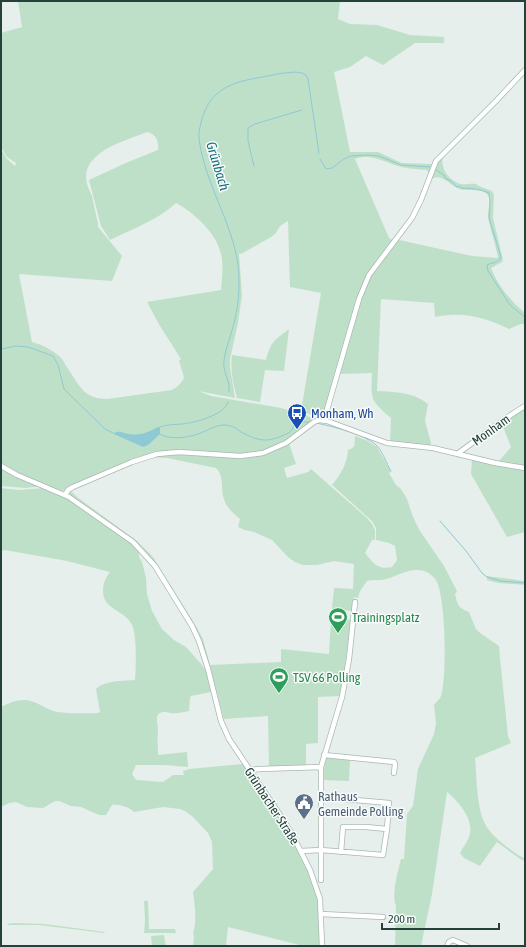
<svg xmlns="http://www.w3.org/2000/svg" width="526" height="947" viewBox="0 0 526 947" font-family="'Asap Condensed',sans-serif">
<rect width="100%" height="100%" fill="#e6efeb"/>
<!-- green -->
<path fill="#bfe0c8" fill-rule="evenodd" d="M18 1H340L338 19 350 24 377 25 410 35 444 37V43H415L383 65 366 56 350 67 334 72 350 152H378L402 163 431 164 432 167 429 173 427 170C418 169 407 169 398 166 384 162 370 153 355 159L389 238 394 241 366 279 322 418H320L301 411 321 293 290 287 288 221 280 226 275 234 271 237 241 254 239 253 242 295 238 323 230 359V367L235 398 198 391 211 396 281 408 310 417 312 418 313 421 287 441 262 451 245 454 164 451 62 491 23 476 1 464V149L7 159 15 166 16 163 7 157 1 147V33L22 27ZM147 132C156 134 159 141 158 150L128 162 89 180 101 226 110 240C132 229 158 220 176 203 196 214 219 235 222 259 223 269 222 280 221 290L147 302 160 326 181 359 179 361 184 377 183 380 178 386 172 390 107 399C85 399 80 387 69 370 66 367 65 363 62 359 55 351 43 345 32 342L19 274 112 281 122 256 98 227V224C96 215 94 205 92 196 90 191 86 184 86 178 85 151 127 140 147 132Z
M443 156C440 168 448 180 460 184 466 185 471 183 476 184L479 186 492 191 494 195 493 218 503 260 502 262 491 268C498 286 511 301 525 313V324H521L509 329C486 317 461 311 435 317L434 303 381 299 377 391C395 392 413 392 428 404L425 421 431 443 430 446 390 442 391 418C370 400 371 400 372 373L339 374 361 299 365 287 375 270 399 240 472 256 498 258C496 244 489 227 488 215 488 209 491 202 489 197 485 187 467 192 460 189 449 186 442 171 430 180L436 165Z
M289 329 284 371 265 370 260 402 237 398C233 384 230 369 232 355L266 360C271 342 273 341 289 329Z
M525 404V466L499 461 511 447 502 424Z
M355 436 368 441 377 447 391 472 389 473 396 485 401 489 407 499 413 517 420 531 444 566 457 591 455 594C458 605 458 608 469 612L476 629 480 633 499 646 500 658 508 736 511 743 475 758C477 778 476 814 489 830 494 837 501 842 507 847 513 851 518 856 525 858V861L520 859 497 842 480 866 464 858 460 853C463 847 469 840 470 833 473 818 458 801 447 792L432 894 421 946H395L396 906C391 896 398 871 401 859H404L407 814 413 806 418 769 434 734 436 723 434 705C436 702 440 699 441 696 447 677 446 597 436 580 433 576 428 572 424 571 411 567 398 576 386 579 380 581 373 579 367 581L360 591 358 598 354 597 353 611 332 609 334 588 353 589 354 564 334 561 317 565H303L295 562 288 557 272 540 254 532 245 530 238 527 240 519C233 513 226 507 224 499 220 488 225 477 216 468L167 458 151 457C158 456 166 454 173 454 213 453 252 465 289 443L296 464 284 468 287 478 308 472 311 469 367 518 372 524 375 530V540H372L365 553C373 563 377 570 392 567L397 560 395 546 389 543 376 540V528L372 521 332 485C341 474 347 464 348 450 357 447 354 443 355 436Z
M472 459 525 469V532L507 537 471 474Z
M1 468 19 478 42 486 26 488 1 486Z
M1 488 18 490 46 488 66 497 119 533 139 550V557L142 562 146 578 147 594 152 611 162 629 174 640 186 647 202 665 206 671 211 692 191 696 190 698 189 711C183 712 176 714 170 713 167 712 167 712 164 712 153 713 158 723 158 730 157 738 158 746 158 755L187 752 188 767 165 765H136L132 774 136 780 163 782 173 775H184L183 771 189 769 243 764C272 806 307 849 318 900 321 915 320 931 321 946H303L228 927 226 946H193L194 936 193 934C197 919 195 907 193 892L213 869 212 842 208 833 193 817 185 811 180 809 163 807 134 812C129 807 119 804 112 805L106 815H99L81 807 71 806 59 801H55L43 808 27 807 16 802 9 803 1 807V707C10 702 21 698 31 701 41 704 47 710 57 712 71 714 85 713 98 713L100 712 96 689C105 680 123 681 135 680 136 668 137 635 132 625 125 610 103 610 103 591 103 583 106 577 110 572L67 561 5 550 1 551Z
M71 491 77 497 137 541 153 557 196 626 203 639 210 665 281 662V649L329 654 331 619 351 620 341 696 318 697V743L306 744V766L269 767 268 716 224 719 210 666 209 667 202 645 151 559 132 539 71 496 69 492Z
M487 576 525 581V585C512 583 500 585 487 580Z
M326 758 350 760 349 781 323 780 325 760Z
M144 901H148L149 929H175L176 933H144L145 920Z
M14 923 44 924 105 932 104 933 39 925H8L7 924Z
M164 935 166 946H152L151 936Z"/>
<!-- water -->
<path fill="#8ec9d4" d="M158 427H160V434L148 445 143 447 114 434 116 432C121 431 123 433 129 434 141 436 148 432 158 427Z"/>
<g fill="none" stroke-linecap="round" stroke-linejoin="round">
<!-- stream -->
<path stroke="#8ec9d4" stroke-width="1" d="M320 159 326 169 332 168 344 159 351 156 368 155 379 156 401 165 430 167
M254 166 248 141V128L255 124 302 110
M436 170 444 175 445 178 451 181 457 187 459 186 461 188C470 188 481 189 489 193L490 202 489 218 501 257C499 263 493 262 487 265L488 271 510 305 525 317
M1 349 16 346 28 347 53 356 58 365 64 389 105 429 115 434
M229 392C231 382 222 371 224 360 226 346 232 333 235 319 239 302 240 283 238 265 232 221 204 182 199 138 198 134 200 128 201 123 208 92 228 83 257 78 268 76 292 70 302 73 305 74 307 76 308 79L319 153
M316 423C331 426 367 435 377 446 383 452 386 463 391 471
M160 427C168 424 174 425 182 424 194 423 225 415 228 402
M159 434C171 440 186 438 198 434 207 431 215 425 224 425 231 425 236 428 241 432 258 441 267 443 284 435 291 432 291 432 294 425L301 422H311
M440 521 466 551 482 573 487 577 501 581 525 583"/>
<!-- minor casing -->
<g stroke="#a8b8b2" stroke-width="6">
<path id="minor" d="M324 420 359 299 369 275 412 218 421 200 436 161 496 101 525 70
M457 454C480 438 501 420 525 406
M1 466 17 475 69 497 133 542 155 566 192 626 199 641 208 669 221 721 229 739 282 818 292 834 310 870 320 899 322 946
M65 495 68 490 73 487 132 462 157 454 179 452 240 456 263 453 286 443 314 422 319 420 327 421 387 443 433 448 495 463 525 468
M324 755 394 762 395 764 394 773
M250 770 260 769 321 767
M301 851 321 850 383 855 387 829 389 803 321 797
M341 852 343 827H366L387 829
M321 880V767L342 697 349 659 355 602
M321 914 383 917
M447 946 449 942 453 940 467 946"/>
</g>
<!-- minor -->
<use href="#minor" stroke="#fff" stroke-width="4.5"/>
</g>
<!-- icons -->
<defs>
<g id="bus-pin" transform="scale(1)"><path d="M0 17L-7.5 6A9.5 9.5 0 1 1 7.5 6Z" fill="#1a4fb4" stroke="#f7fbf9"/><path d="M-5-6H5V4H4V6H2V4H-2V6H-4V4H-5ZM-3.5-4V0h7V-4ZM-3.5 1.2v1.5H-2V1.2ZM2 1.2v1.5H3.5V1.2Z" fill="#fff"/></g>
<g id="stadium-pin" transform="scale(1)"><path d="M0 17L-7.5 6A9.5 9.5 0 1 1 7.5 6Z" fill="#2e9e5b" stroke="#f7fbf9"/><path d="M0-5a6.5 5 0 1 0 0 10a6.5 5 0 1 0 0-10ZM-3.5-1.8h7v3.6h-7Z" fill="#fff"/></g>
<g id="civic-pin" transform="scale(1)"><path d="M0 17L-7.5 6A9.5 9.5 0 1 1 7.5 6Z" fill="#5c6f8a" stroke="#f7fbf9"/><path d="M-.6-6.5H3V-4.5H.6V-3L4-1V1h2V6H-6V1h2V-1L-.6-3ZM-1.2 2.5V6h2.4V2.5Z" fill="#fff"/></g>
</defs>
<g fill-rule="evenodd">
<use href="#bus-pin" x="297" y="413"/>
<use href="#stadium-pin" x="338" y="617"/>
<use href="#stadium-pin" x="279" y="677"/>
<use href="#civic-pin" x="304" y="803"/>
</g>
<g text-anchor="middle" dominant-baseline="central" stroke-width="3" stroke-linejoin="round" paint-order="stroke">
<!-- transit labels -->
<g font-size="13" fill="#164399" stroke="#f7fbf9" text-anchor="start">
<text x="311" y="413">Monham, Wh</text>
</g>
<!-- street labels -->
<g font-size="13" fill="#24423a" stroke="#f7fbf9">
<text transform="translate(491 430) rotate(-36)">Monham</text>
<text transform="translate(272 806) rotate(57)">Grünbacher Straße</text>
</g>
<!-- leisure labels -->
<g font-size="13" fill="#27864d" stroke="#f7fbf9" text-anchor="start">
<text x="352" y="617">Trainingsplatz</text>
<text x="293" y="677">TSV 66 Polling</text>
</g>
<!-- service labels -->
<g font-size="13" fill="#4e5e75" stroke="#f7fbf9" text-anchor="start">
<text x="318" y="796">Rathaus<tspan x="318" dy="15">Gemeinde Polling</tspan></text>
</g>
<!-- water labels -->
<g font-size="14" font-style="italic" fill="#1c6f80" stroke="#f7fbf9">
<text transform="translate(218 166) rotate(73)">Grünbach</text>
</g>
</g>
<!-- border -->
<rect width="526" height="947" fill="none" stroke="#24423a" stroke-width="4"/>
<!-- scale -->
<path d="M382 923v6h117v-6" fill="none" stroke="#24423a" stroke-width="2"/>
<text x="388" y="923" font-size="12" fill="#24423a" stroke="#f7fbf9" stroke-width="3" paint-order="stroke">200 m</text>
</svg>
